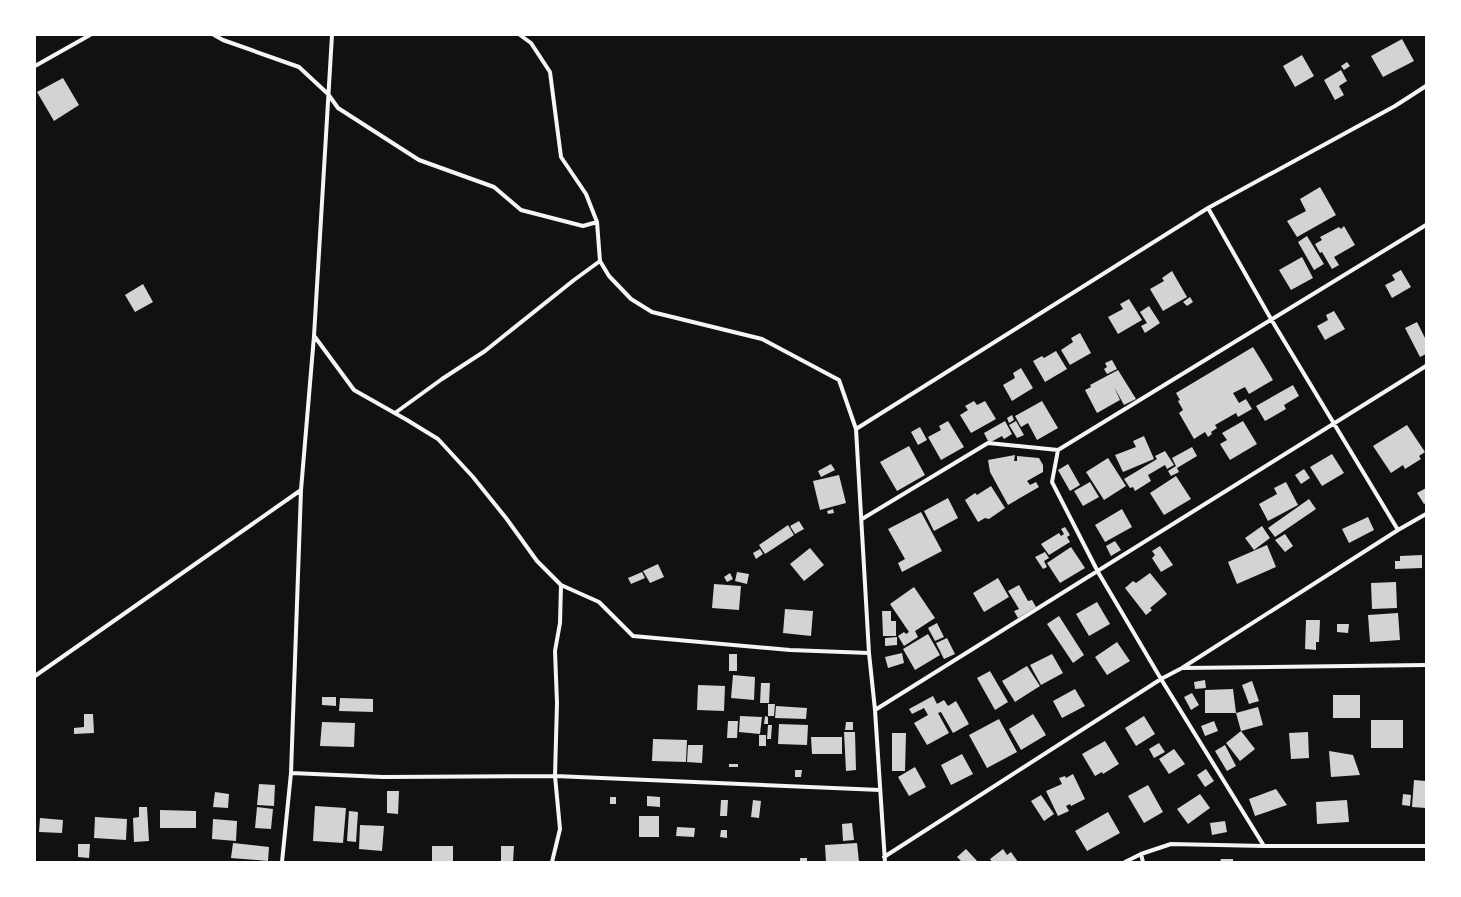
<svg xmlns="http://www.w3.org/2000/svg" width="1461" height="897" viewBox="0 0 1461 897" font-family="'Alegreya Sans',sans-serif">
<rect width="100%" height="100%" fill="#111"/>
<!-- building -->
<path fill="#d3d3d3" d="M1402 39 1414 61 1383 77 1371 56Z
M1302 55 1314 76 1295 87 1283 66Z
M1347 62 1350 66 1344 70 1341 66Z
M1341 70 1347 81 1339 86 1344 95 1335 100 1324 80Z
M63 78 79 105 54 121 37 92Z
M1320 187 1336 215 1297 237 1287 221 1306 211 1300 199Z
M1344 226 1355 245 1334 257 1339 265 1332 269 1322 252 1320 253 1315 244 1322 240 1320 237 1339 227 1341 229Z
M1307 236 1324 264 1314 270 1298 242Z
M1302 257 1313 278 1291 290 1279 270Z
M1401 270 1411 287 1392 298 1385 285 1395 280 1392 275Z
M1172 271 1187 297 1163 311 1150 289 1164 281 1162 278Z
M143 284 153 302 135 312 125 295Z
M1190 297 1193 302 1187 306 1183 302Z
M1129 299 1142 320 1118 334 1108 317 1123 309 1120 304Z
M1149 306 1160 323 1145 333 1141 326 1147 323 1140 312Z
M1334 311 1345 329 1325 340 1317 326 1328 320 1326 315Z
M1417 322 1426 340V354L1420 357 1405 328Z
M1080 333 1091 353 1070 365 1061 350 1073 342 1071 338Z
M1253 347 1273 380 1249 394 1245 387 1233 393 1239 403 1246 399 1252 409 1238 417 1236 413 1215 425 1217 428 1211 432 1212 434 1208 437 1205 432 1194 439 1179 413 1183 410 1178 401 1180 400 1176 393Z
M1056 351 1067 369 1045 382 1033 361 1042 356 1044 358Z
M1112 360 1117 369 1107 374 1104 369 1107 367 1105 363Z
M1021 368 1033 388 1012 401 1003 385 1015 378 1013 373Z
M1118 370 1136 399 1124 405 1114 387 1120 400 1097 413 1085 390 1091 387 1090 385Z
M1293 385 1299 396 1284 405 1286 409 1265 421 1256 406Z
M974 401 977 405 985 401 996 419 971 433 960 415 968 410 965 406Z
M1042 401 1058 428 1037 440 1028 423 1021 427 1015 416Z
M1012 415 1014 420 1009 423 1007 418Z
M948 421 964 447 941 460 928 437 941 430 939 426Z
M1005 421 1012 434 1004 439 1002 436 989 443 984 433Z
M1016 421 1024 435 1017 438 1009 425Z
M1243 421 1257 444 1230 460 1220 444 1227 440 1222 433Z
M1407 425 1425 452 1419 456 1421 459 1405 469 1403 465 1391 473 1373 446Z
M920 427 927 440 918 445 911 432Z
M1144 436 1154 459 1123 472 1115 455 1136 447 1133 441Z
M909 446 925 475 897 491 880 462Z
M1192 447 1197 456 1177 468 1179 472 1171 476 1168 471 1176 466 1172 458Z
M1165 451 1174 465 1167 469 1165 465 1148 475 1151 481 1135 491 1133 487 1130 488 1124 479 1157 459 1155 456Z
M1332 454 1344 473 1322 486 1310 467Z
M1015 455 1014 461H1017V456L1039 458 1043 465V472L1027 481 1030 485 1036 482 1039 487 1008 505 990 472 988 460Z
M1108 458 1126 486 1104 500 1086 472Z
M831 464 835 470 821 477 818 471Z
M1068 464 1080 485 1070 491 1058 470Z
M1304 469 1310 478 1301 484 1295 475Z
M839 475 846 503 820 510 813 481Z
M1176 476 1191 499 1164 515 1150 493Z
M1090 482 1099 497 1083 506 1074 491Z
M1286 482 1298 505 1268 521 1259 504 1277 494 1274 488Z
M991 486 1005 508 989 519 985 518 978 522 965 500 975 493 977 495Z
M1426 488V503L1424 504 1417 493Z
M948 498 958 518 934 531 924 511Z
M1309 499 1316 509 1275 537 1268 528Z
M833 509 834 513 828 514 827 511Z
M1122 509 1132 527 1105 542 1095 525Z
M921 512 942 551 902 572 898 563 905 559 888 529Z
M1368 517 1374 530 1349 543 1342 529Z
M799 521 804 529 795 534 790 526Z
M788 525 794 535 765 554 759 545Z
M1262 526 1270 538 1254 550 1245 538Z
M1065 527 1070 535 1067 537 1070 542 1049 555 1041 544 1059 533 1061 536 1064 534 1061 529Z
M1285 534 1293 546 1285 552 1275 540Z
M1115 541 1121 550 1111 556 1106 546Z
M1267 545 1276 567 1237 584 1228 562Z
M1160 546 1173 565 1161 572 1152 558 1155 555 1152 551Z
M1071 547 1085 568 1060 583 1047 563Z
M810 548 824 565 804 581 790 564Z
M760 549 763 554 756 559 753 553Z
M1045 552 1049 558 1044 561 1047 567 1043 569 1035 557Z
M1422 555V568L1395 569V561H1400V556Z
M658 564 664 577 650 583 643 571Z
M642 572 645 578 631 584 628 578Z
M737 572 749 574 747 584 735 581Z
M730 573 733 579 727 582 724 577Z
M1150 573 1167 594 1150 608 1152 610 1146 615 1125 588 1133 581 1136 583Z
M998 578 1009 597 984 612 973 593Z
M1396 582 1397 608 1372 609 1371 583Z
M714 584 741 586 739 610 712 608Z
M1019 585 1028 601 1032 600 1036 607 1018 618 1014 611 1019 609 1008 591Z
M914 587 935 618 915 631 918 637 904 646 898 636 904 632 906 634 909 632 890 604Z
M1097 602 1110 624 1089 636 1076 614Z
M785 609 813 611 811 636 783 633Z
M882 611H891V621H896V636H883Z
M1398 613 1400 640 1370 642 1368 615Z
M1059 616 1084 655 1073 663 1047 624Z
M1306 620H1320L1319 642H1316V650L1305 649Z
M937 623 944 637 935 641 928 628Z
M1337 624H1349L1348 633 1337 632Z
M928 634 940 655 915 670 903 649Z
M897 637V645L885 646V638Z
M947 638 955 654 944 659 936 643Z
M1117 642 1130 661 1107 675 1095 657Z
M902 653 904 663 888 668 885 657Z
M729 654H737V671H729Z
M1052 654 1063 673 1041 685 1030 665Z
M1027 666 1040 686 1015 702 1002 681Z
M990 671 1008 702 995 710 977 678Z
M733 675 755 677 754 700 731 698Z
M1205 680 1206 688 1195 689 1194 682Z
M1252 681 1259 701 1249 704 1242 685Z
M761 683H770L769 703H760Z
M698 685 725 686 724 711 697 710Z
M1075 689 1085 706 1062 718 1053 701Z
M1233 689 1236 713H1205V690Z
M1192 693 1199 705 1191 710 1184 697Z
M1333 695H1360V718H1333Z
M933 696 937 704 944 700 948 706 956 701 969 724 953 733 941 712 938 713 949 733 927 745 914 723 928 715 924 708 912 714 909 709Z
M322 697H336V706L322 705Z
M340 698 373 699V712L339 711Z
M768 704H775L774 716H768Z
M776 706 807 708 806 719 775 718Z
M1258 707 1263 725 1241 731 1236 713Z
M84 714H93L94 733 74 734V728L84 727Z
M1033 714 1046 735 1021 750 1009 729Z
M740 716 762 717 760 734 739 732Z
M765 716 768 717V724H764Z
M1144 716 1155 734 1136 746 1125 728Z
M999 719 1017 752 987 768 969 735Z
M1371 720H1403V748H1371Z
M728 721H738L737 738H727Z
M1214 721 1218 731 1205 736 1201 726Z
M322 722 355 723 354 747 320 746Z
M846 722H853V730H845Z
M779 724 808 725 807 745 778 744Z
M768 725H772L771 739H767Z
M1241 731 1255 749 1240 761 1226 743Z
M844 732H855L856 770 846 771Z
M1308 732 1309 758 1291 759 1289 733Z
M892 733H906L905 771H892Z
M759 735H766V746H759Z
M811 737H842V754H812Z
M653 739 687 740 686 762 652 761Z
M1105 741 1119 764 1103 774 1102 772 1095 776 1082 754Z
M1159 743 1165 752 1154 758 1149 749Z
M688 745H703L702 763 687 762Z
M1225 745 1236 766 1227 771 1215 751Z
M1174 749 1185 764 1169 774 1159 759Z
M1329 751 1353 755 1360 775 1331 777Z
M962 754 973 774 951 785 941 765Z
M729 764H738V767H729Z
M915 767 926 787 909 796 898 777Z
M1206 769 1214 781 1205 787 1197 775Z
M795 770H802L801 777H795Z
M1073 774 1085 799 1071 806 1070 804 1066 806 1069 811 1058 816 1046 791 1062 784 1059 778 1065 776 1066 778Z
M1414 780 1426 781V808L1412 807Z
M259 784 275 785 274 806 257 805Z
M1148 785 1163 812 1144 823 1128 796Z
M1276 789 1287 805 1255 816 1249 799Z
M387 791H399L398 814 387 813Z
M215 792 229 794 228 808 213 807Z
M1200 794 1210 808 1188 824 1177 809Z
M1403 794 1411 795 1410 806 1402 805Z
M1041 795 1054 814 1044 821 1031 801Z
M647 796 660 797V807L647 806Z
M610 797H616V804H610Z
M721 800H728L727 816H720Z
M753 800 761 801 759 818 751 817Z
M1347 800 1349 822 1317 824 1316 802Z
M315 806 346 808 343 843 313 841Z
M139 807H147L149 841 134 842 133 818 139 817Z
M257 807 273 809 271 829 255 828Z
M160 810 196 811V828H160Z
M349 811 358 812 356 842 347 841Z
M1108 812 1120 833 1087 851 1075 831Z
M639 816H659V837H639Z
M95 817 127 819 126 840 94 838Z
M40 818 63 820 62 833 39 832Z
M213 819 237 821 236 841 212 839Z
M1225 821 1227 832 1212 835 1210 823Z
M852 823 854 840 843 841 842 824Z
M360 825 384 826 382 851 359 849Z
M677 827 695 828 694 837 676 836Z
M721 830H727V838L720 837Z
M233 843 269 847 268 861 231 858Z
M857 843 859 862H826L825 845Z
M78 844H90L89 858 78 857Z
M432 846H453V862H432Z
M501 846H514L513 862H501Z
M966 849 978 862H962L957 857Z
M1003 849 1007 855 1011 852 1018 862H992L990 859Z
M800 858H807V862H800Z
M1221 859H1233V862H1220Z"/>
<g fill="none" stroke-linecap="round" stroke-linejoin="round">
<!-- minor -->
<path stroke="#f5f5f5" stroke-width="4" d="M214 35 223 40 299 67 328 94 338 108 419 160 494 187 521 210 583 226 597 222
M35 66 90 35
M1208 208 1271 319 1398 530
M600 261 609 276 631 299 652 312 762 339 839 380 856 429 869 653 875 710 885 862
M315 337 354 390 407 420 438 439 473 477 506 518 537 561 561 585 599 602 633 636 790 650 869 653
M395 413 442 379 485 351 574 280 600 261 597 222 586 194 561 157 550 72 531 43 520 35
M856 429 1208 208 1395 106 1426 86
M1058 450 1052 482 1098 572 1161 679 1264 846
M862 519 988 443 1058 450 1426 225
M1182 668 1426 665
M35 676 301 490
M875 710 1426 366
M291 773 383 777 555 776 880 790
M1141 854 1143 862
M884 857 1161 679 1182 668 1398 530 1426 514
M282 862 291 773 301 490 314 336 332 35
M552 862 560 829 555 776 557 703 555 651 560 623 561 585
M1125 862 1141 854 1171 844 1264 846H1426"/>
</g>
<!-- border -->
<rect width="1461" height="897" fill="none" stroke="#ffffff" stroke-width="72"/>
</svg>
